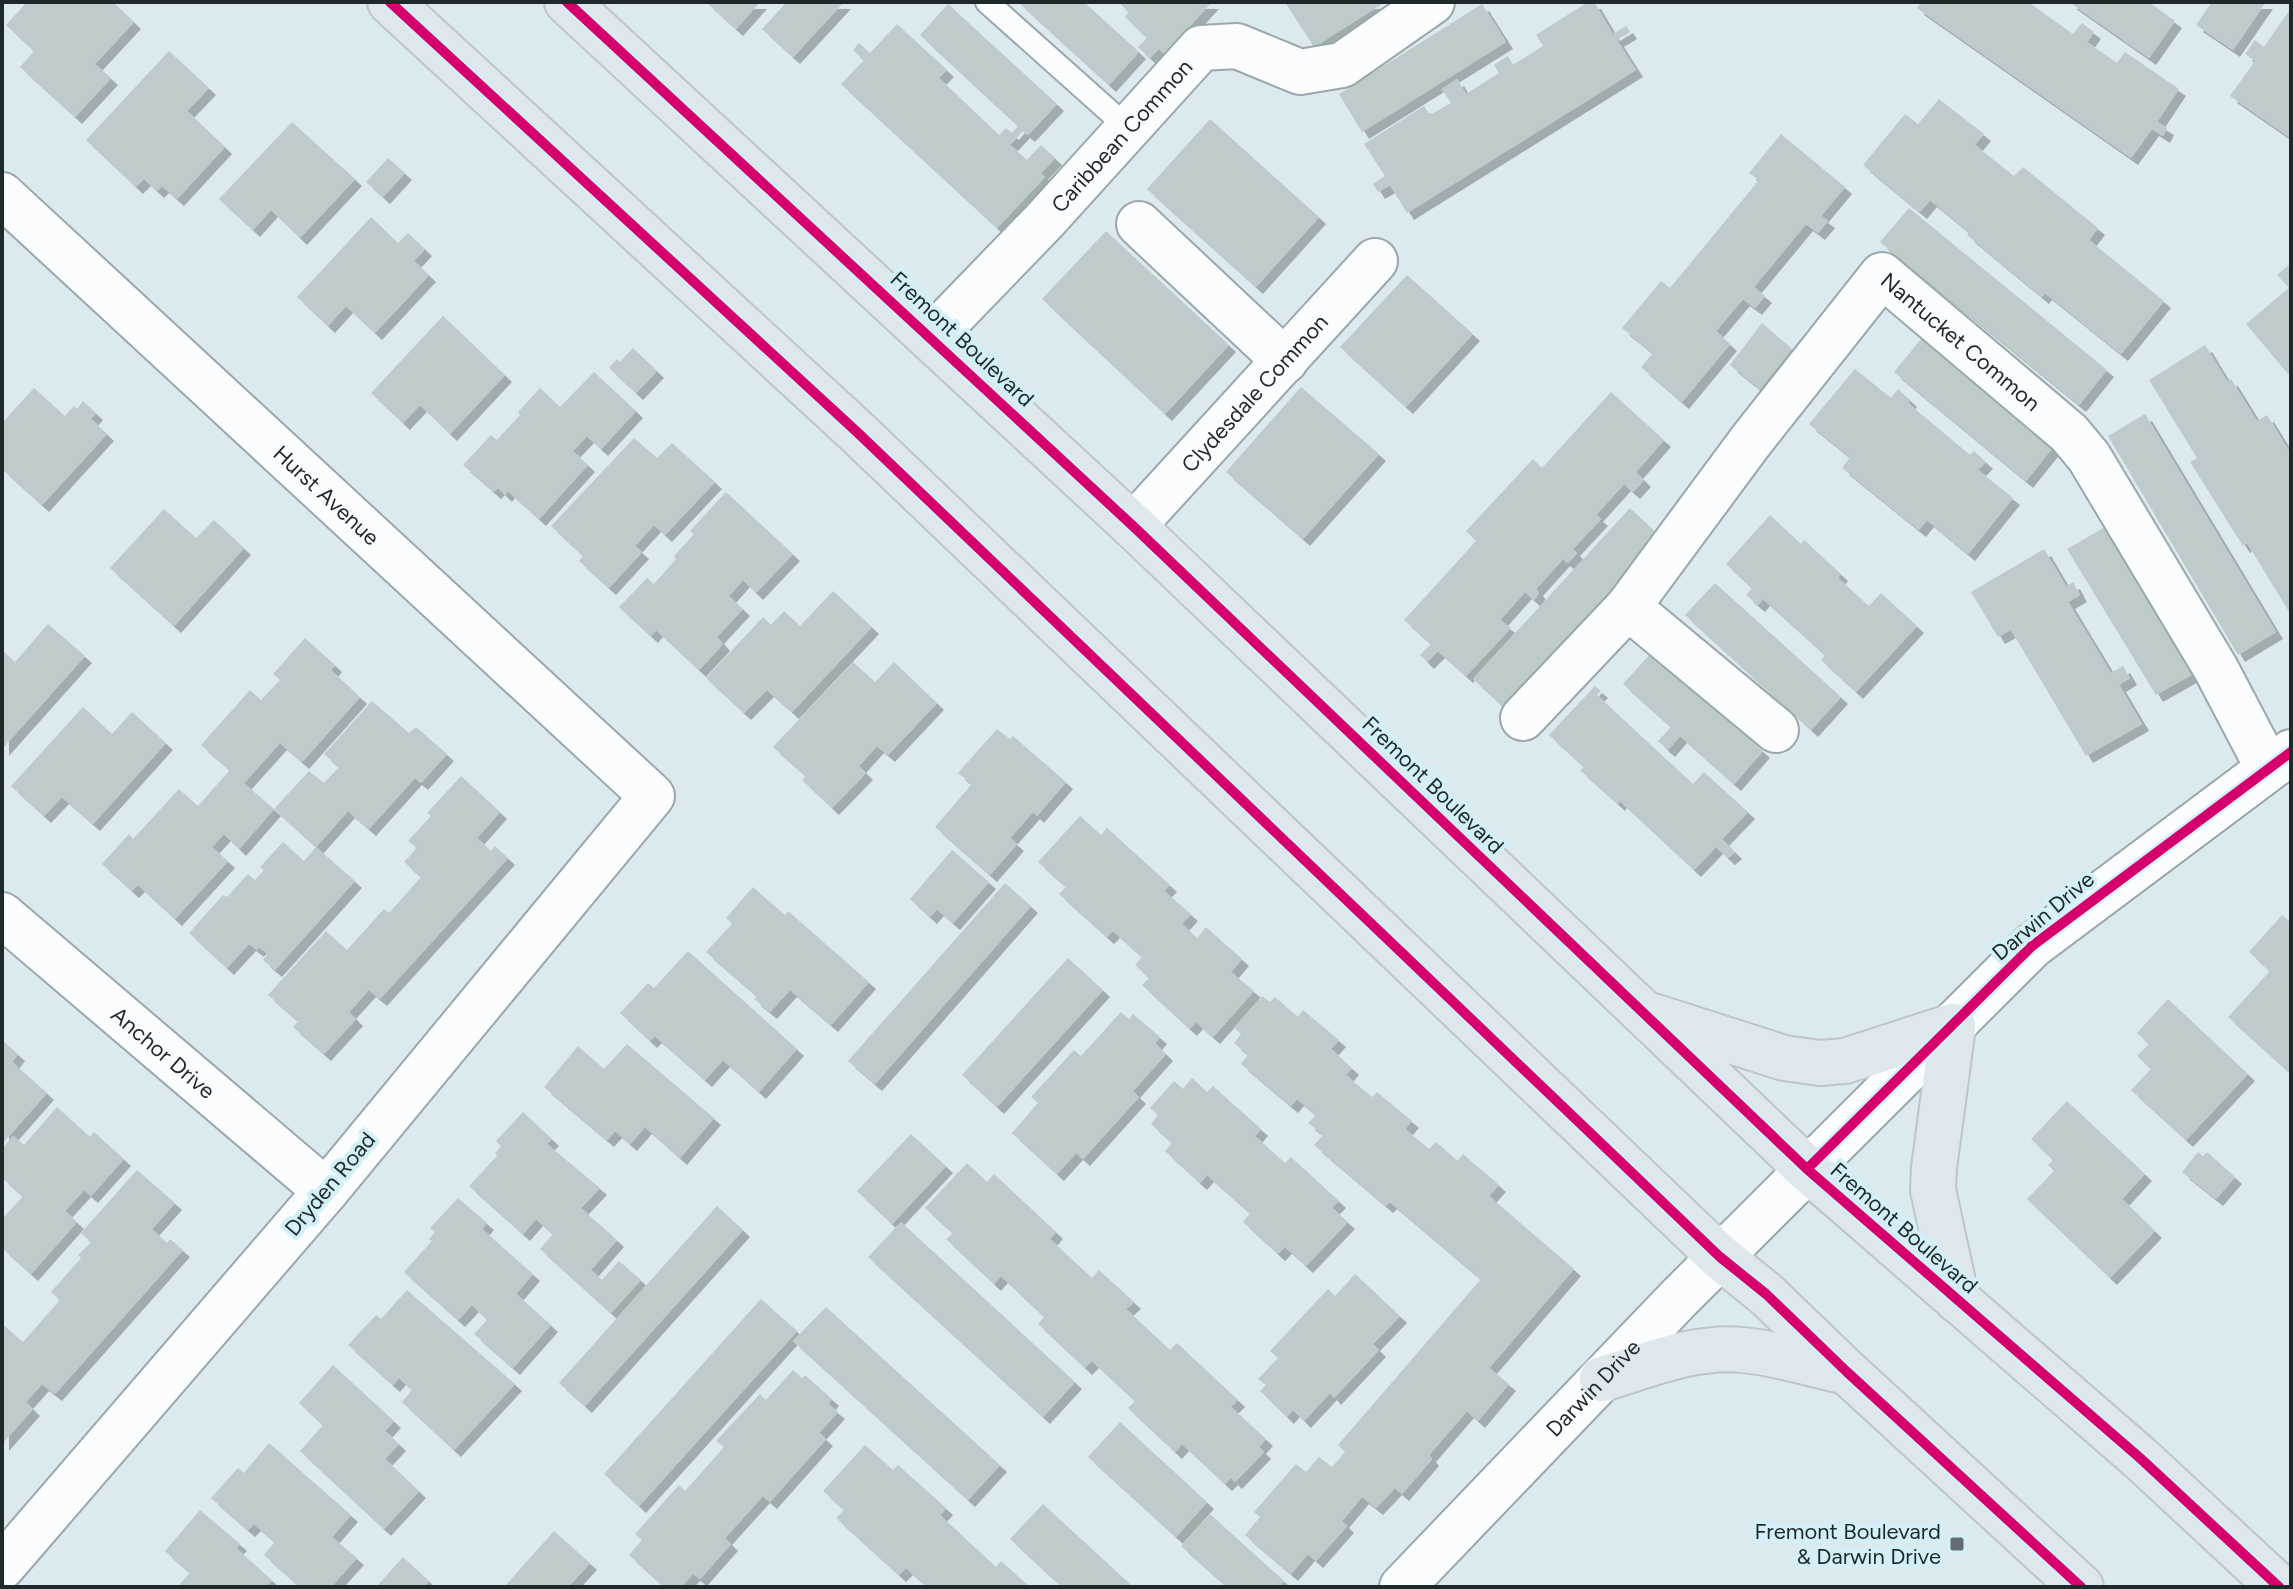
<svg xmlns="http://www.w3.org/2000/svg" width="2293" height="1589" viewBox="0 0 2293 1589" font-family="Figtree,sans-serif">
<defs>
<filter id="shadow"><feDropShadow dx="7" dy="7" stdDeviation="0" flood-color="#0004"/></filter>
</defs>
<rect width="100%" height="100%" fill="#dbeaef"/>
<!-- building -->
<path fill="#becbcd" filter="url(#shadow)" d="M27 2H113L134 22 95 64 111 78 75 117 20 67 34 51 6 25Z
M706 2H760L736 29Z
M787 2H844L793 57 762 29Z
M1018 2H1084L1139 52 1109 85Z
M1118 2H1212L1164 54 1159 49 1150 58 1138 47 1147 38 1125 17 1129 12Z
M1285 2H1385L1314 47Z
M1588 2H1594L1613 34 1626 26 1630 32 1617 40 1636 70 1407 213 1390 185 1378 192 1373 184 1385 176 1364 144 1424 106 1430 115 1451 103 1442 89 1457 79 1466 94 1499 73 1494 65 1508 56 1513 65 1543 46 1536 35Z
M1921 2H2028L2073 34 2082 23 2094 32 2087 42 2117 63 2125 52 2179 89 2157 122 2167 128 2163 136 2152 129 2131 158 1917 8Z
M2069 2H2149L2175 21 2149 58Z
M2212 2H2266L2233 50 2196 25Z
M948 4 1057 104 1028 135 1023 131 1010 145 1027 160 1041 145 1055 158 1041 173 1045 177 997 228 841 84 864 60 853 50 859 43 870 53 897 24 947 70 939 78 999 135 1006 128 1012 133 1018 126 920 35Z
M1482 4 1506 42 1362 132 1339 94Z
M2291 8V133L2289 137 2230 96 2255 61 2245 54 2255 40 2264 47Z
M169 51 209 88 187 111 225 147 177 199 162 186 157 191 144 179 136 187 86 140Z
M1939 99 1984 134 1975 145 2014 176 2023 167 2098 228 2089 240 2164 301 2121 354 2045 293 2042 297 1967 235 1969 232 1930 200 1920 212 1863 165 1905 114 1918 124Z
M1210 119 1319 217 1256 287 1147 189Z
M292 122 355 179 300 238 271 210 253 230 219 199Z
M1781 134 1845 187 1821 216 1828 221 1818 233 1806 224 1754 287 1765 296 1755 308 1743 299 1716 331 1730 344 1682 402 1641 367 1653 353 1622 328 1661 281 1670 288 1759 180 1749 173Z
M388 158 405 173 383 197 366 182Z
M1909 208 2107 370 2079 405 1880 242Z
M371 217 398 243 408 233 425 249 414 261 429 275 375 333 346 306 328 326 297 297Z
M1106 231 1229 345 1165 414 1042 299Z
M2291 263V371L2288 374 2246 324 2289 288 2277 275Z
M1407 275 1473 334 1406 407 1340 347Z
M443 316 505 375 450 434 420 405 403 423 371 393Z
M1762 323 1792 349 1760 389 1730 365Z
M1922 338 2054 446 2026 481 1894 372Z
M2205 345 2227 381 2231 379 2257 421 2267 415 2291 454V615L2247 543 2243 546 2190 462 2197 458 2149 380Z
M633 348 657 371 636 393 609 368 617 359 620 362Z
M1855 369 1891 398 1898 389 1910 400 1908 403 1970 455 1974 451 1986 462 1978 470 2013 498 1968 554 1927 520 1919 530 1842 468 1850 457 1809 424Z
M594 372 636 411 601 449 587 436 573 451 588 465 539 519 508 491 505 495 498 488 494 492 463 465 491 435 497 440 520 415 518 412 540 388 560 407Z
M1301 387 1379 454 1303 539 1226 472Z
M34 388 65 416 74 406 77 409 83 401 96 413 91 419 107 434 42 505 2 469V423Z
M1611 392 1664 440 1636 472 1644 480 1633 492 1624 484 1596 515 1601 519 1573 549 1577 553 1568 563 1563 559 1536 589 1539 593 1534 600 1525 592 1500 620 1511 628 1466 676 1438 651 1427 662 1420 655 1431 644 1404 620 1476 541 1466 531 1533 459 1542 468Z
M2145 414 2276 632 2238 655 2108 436Z
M634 438 657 458 672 443 715 482 665 535 654 525 635 546 642 552 609 588 579 561 583 556 551 526Z
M726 492 793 554 756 593 743 580 729 596 743 609 717 637 723 644 699 670 656 630 651 636 619 607 647 578 654 584 676 559 674 556 694 534 690 531Z
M1630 508 1662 538 1506 709 1473 679Z
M164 509 196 538 214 520 244 548 174 626 110 568Z
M1770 515 1801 544 1804 540 1841 574 1838 578 1869 606 1881 593 1917 626 1856 692 1821 660 1825 655 1763 599 1758 605 1746 595 1752 588 1726 564Z
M2105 527 2193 674 2156 695 2067 549Z
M2044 549 2066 586 2073 582 2080 595 2068 602 2111 673 2123 666 2130 678 2119 685 2142 724 2086 756 2011 630 1998 637 1971 592Z
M1715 583 1841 697 1811 730 1685 615Z
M833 591 872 627 792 712 767 690 744 713 706 678 763 617 771 625 784 611 800 626Z
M48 624 85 656 2 749V650L15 662Z
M305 638 335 665 331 670 360 697 302 762 280 743 244 783 274 809 239 849 224 834 212 847 228 861 175 919 138 885 132 891 102 864 129 834 133 839 179 789 198 806 230 770 201 745 250 690 261 700 280 680 273 674Z
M1652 652 1763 751 1734 784 1680 736 1668 750 1658 741 1671 727 1623 684Z
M853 662 875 682 894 662 937 703 888 755 877 746 859 766 866 773 832 808 802 780 806 776 773 747Z
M1595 686 1601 691 1597 695 1693 784 1704 772 1748 812 1722 839 1735 852 1728 858 1716 847 1694 870 1620 801 1618 804 1580 770 1584 767 1549 735Z
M372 701 409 733 416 727 447 754 421 783 415 778 369 829 348 811 316 847 274 809 309 771 324 783 339 767 324 754Z
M83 707 112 734 132 712 166 743 93 824 62 797 44 816 11 786Z
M997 729 1010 739 1013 736 1066 782 1037 816 1033 812 1010 838 1017 844 990 875 935 827 972 784 958 773Z
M461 776 500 812 477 838 491 851 495 846 508 858 380 999 369 990 349 1012 356 1019 324 1054 293 1027 298 1021 268 995 326 931 347 950 384 909 389 913 421 877 404 862 417 848 408 841 431 816 427 813Z
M1080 816 1101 835 1107 828 1170 885 1164 891 1191 914 1182 924 1197 938 1206 927 1242 959 1231 972 1254 991 1213 1037 1196 1022 1190 1029 1142 985 1149 978 1135 965 1142 957 1113 931 1107 937 1059 894 1066 887 1038 862Z
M283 842 304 861 316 847 355 881 275 970 263 960 268 954 259 947 257 950 249 944 227 968 189 933 223 895 227 897 248 874 255 880 264 870 260 867Z
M952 850 989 882 953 923 937 909 930 917 910 899Z
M1005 883 1031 906 875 1084 848 1061Z
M753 887 785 915 788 911 869 982 831 1025 790 990 770 1012 754 999 757 996 706 952 732 924 726 918Z
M2282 915 2291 923V1074L2228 1017 2270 971 2249 952Z
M688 951 797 1049 759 1092 723 1060 705 1080 655 1036 650 1041 620 1013 648 983 654 988Z
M1068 958 1103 990 997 1107 962 1075Z
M1262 996 1270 1002 1275 997 1298 1017 1303 1010 1339 1040 1331 1049 1352 1068 1346 1075 1372 1097 1377 1092 1412 1121 1405 1129 1429 1149 1436 1142 1458 1161 1463 1154 1499 1185 1489 1196 1574 1269 1489 1368 1509 1384 1478 1421 1467 1411 1429 1455 1432 1459 1402 1494 1395 1488 1376 1508 1362 1497 1342 1521 1347 1526 1316 1561 1308 1554 1291 1574 1245 1535 1260 1517 1254 1512 1296 1464 1306 1472 1319 1457 1332 1467 1345 1452 1338 1445 1481 1279 1390 1202 1386 1206 1314 1145 1323 1135 1308 1123 1316 1115 1297 1099 1291 1106 1241 1064 1248 1055 1234 1043 1241 1034 1234 1028Z
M2168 999 2248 1074 2186 1140 2131 1090 2151 1069 2137 1056 2149 1044 2137 1033Z
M1121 1012 1129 1019 1133 1014 1160 1037 1155 1043 1166 1054 1133 1091 1139 1097 1083 1159 1076 1153 1057 1174 1012 1133 1038 1103 1031 1097 1074 1050 1081 1056Z
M2 1040 18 1054 12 1062 47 1093 2 1144Z
M627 1044 714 1118 680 1158 645 1127 630 1144 615 1131 607 1140 544 1087 578 1046 604 1069Z
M1192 1078 1207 1092 1213 1086 1261 1129 1255 1136 1285 1163 1291 1157 1339 1201 1332 1208 1348 1222 1306 1266 1285 1247 1278 1254 1243 1222 1250 1213 1207 1175 1200 1183 1165 1151 1172 1143 1151 1124 1158 1115 1150 1108 1174 1081 1183 1089Z
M2067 1101 2145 1174 2122 1199 2155 1231 2110 1278 2027 1199 2054 1171 2048 1165 2053 1160 2031 1139Z
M57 1107 90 1137 94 1132 124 1159 91 1196 84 1190 65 1211 77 1222 31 1274 2 1248V1219L23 1196 2 1178V1149L13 1136 24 1145Z
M523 1112 552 1139 547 1144 600 1188 581 1208 617 1240 591 1270 602 1280 619 1261 641 1280 611 1313 540 1249 553 1234 536 1219 523 1234 469 1186 497 1156 495 1153 501 1146 496 1141Z
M911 1134 946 1166 892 1224 857 1191Z
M2198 1152 2203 1156 2207 1152 2235 1177 2216 1199 2182 1172Z
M967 1163 987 1182 994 1174 1056 1232 1050 1239 1092 1278 1099 1270 1134 1302 1126 1309 1170 1350 1177 1343 1238 1400 1231 1407 1266 1439 1259 1447 1264 1452 1235 1482 1231 1478 1225 1484 1182 1444 1175 1452 1128 1408 1135 1401 1092 1361 1085 1368 1038 1324 1044 1317 1001 1276 994 1284 946 1239 953 1233 925 1208Z
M137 1170 175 1203 152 1229 167 1243 170 1239 183 1250 55 1394 42 1384 26 1402 33 1409 2 1444V1324L23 1342 60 1300 51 1292 81 1258 78 1255 91 1242 81 1233Z
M458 1198 487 1223 482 1229 533 1274 516 1294 551 1325 513 1368 474 1334 487 1320 472 1305 458 1320 404 1272 432 1241 429 1239 435 1232 430 1228Z
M717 1206 743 1230 585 1406 559 1383Z
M901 1222 1075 1382 1043 1417 868 1257Z
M1355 1274 1400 1316 1373 1344 1379 1350 1334 1398 1330 1393 1304 1421 1293 1410 1287 1417 1260 1391 1266 1385 1258 1379 1278 1358 1270 1351 1328 1289 1335 1296Z
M407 1290 515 1384 454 1450 402 1402 412 1390 399 1378 393 1385 348 1345 376 1315 381 1319Z
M761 1299 797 1331 639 1506 604 1474Z
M826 1307 1000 1465 968 1500 793 1341Z
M333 1365 394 1421 385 1431 399 1444 385 1459 419 1491 384 1529 300 1451 323 1425 299 1403Z
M793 1370 802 1378 805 1375 832 1399 828 1404 838 1412 819 1433 826 1439 770 1502 763 1496 725 1538 731 1544 700 1579 693 1574 681 1587H664L629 1555 642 1540 635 1534 679 1485 685 1491 724 1447 716 1441 760 1394 766 1400Z
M1120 1422 1207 1502 1176 1537 1088 1457Z
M269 1443 351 1515 332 1537 357 1558 331 1587H300L264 1555 275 1542 254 1524 248 1530 211 1498 238 1468 244 1473Z
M865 1445 893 1470 898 1465 946 1508 940 1515 996 1567 1001 1561 1030 1587H927L906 1568 899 1575 836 1518 844 1510 823 1491Z
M1043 1504 1130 1584 1127 1587H1062L1010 1539Z
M200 1510 240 1544 236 1548 272 1580 266 1587H177L190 1573 165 1551Z
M1210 1514 1284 1581 1279 1587H1227L1181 1546Z
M554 1531 590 1563 568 1587H504Z
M403 1557 429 1581 424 1587H376Z"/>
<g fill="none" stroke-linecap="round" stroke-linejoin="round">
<!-- lane casing -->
<g stroke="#9ca7ab" stroke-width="26">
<path id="lane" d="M987 2 1128 128"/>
</g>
<!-- street casing -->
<g stroke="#9ca7ab" stroke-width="48">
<g id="street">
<path id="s1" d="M2 195 652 796 326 1191 2 1567"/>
<path d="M1139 224 1285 361"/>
<path id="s2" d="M931 338 1046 219 1201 48 1237 46 1300 72 1342 65 1432 2"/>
<path id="s3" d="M1133 526 1375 261"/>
<path d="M1628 607 1776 730"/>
<path id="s4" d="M1523 718 1628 607 1750 442 1882 275 2069 433 2089 457 2216 669 2268 768"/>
<path id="s5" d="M2 915 326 1191"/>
<path id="s6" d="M1402 1587 1679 1298 2032 946 2291 752"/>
</g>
</g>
<!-- primary casing -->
<g stroke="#bdc5c7" stroke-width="48">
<path id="primary" d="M390 2 857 432 1720 1257 1766 1294 1847 1372 2081 1587
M567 2 1133 526 1807 1169 2140 1458 2279 1587
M1653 1016 1784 1058 1820 1063 1845 1061 1953 1026 1934 1168 1933 1190 1957 1300
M1602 1379C1646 1366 1695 1345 1743 1350 1777 1353 1813 1365 1847 1372"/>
</g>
<!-- lane -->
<use href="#lane" stroke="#fafcfd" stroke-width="22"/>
<!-- street -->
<use href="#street" stroke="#fafcfd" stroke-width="44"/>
<!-- primary -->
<use href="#primary" stroke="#dde7ec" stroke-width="44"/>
<!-- cycleway casing -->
<g stroke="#d3eff7" stroke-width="15">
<path id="cycleway" d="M390 2 857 432 1720 1257 1766 1294 1847 1372 2081 1587
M567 2 1133 526 1807 1169 2140 1458 2279 1587
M1807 1169 2032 946 2291 752"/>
</g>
<!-- cycleway -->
<use href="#cycleway" stroke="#d6006c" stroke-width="10"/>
</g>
<!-- markers -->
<rect fill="#606d70" stroke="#d3eff7" stroke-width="3" x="1949" y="1536" width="16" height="16" rx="4"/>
<g text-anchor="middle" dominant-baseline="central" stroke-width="8" stroke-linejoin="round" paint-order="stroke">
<!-- street labels -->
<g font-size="22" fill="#1e292c" stroke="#d3eff7">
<text stroke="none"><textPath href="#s2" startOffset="278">Caribbean Common</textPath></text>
<text transform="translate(962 339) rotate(43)">Fremont Boulevard</text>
<text stroke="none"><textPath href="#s4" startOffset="674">Nantucket Common</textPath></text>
<text stroke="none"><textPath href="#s3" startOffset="180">Clydesdale Common</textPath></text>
<text stroke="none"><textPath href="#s1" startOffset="442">Hurst Avenue</textPath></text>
<text transform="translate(1433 785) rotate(44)">Fremont Boulevard</text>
<text transform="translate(2043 916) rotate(-40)">Darwin Drive</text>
<text stroke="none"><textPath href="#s5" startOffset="212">Anchor Drive</textPath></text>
<text transform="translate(330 1184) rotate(-50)">Dryden Road</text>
<text transform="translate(1904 1228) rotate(41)">Fremont Boulevard</text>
<text stroke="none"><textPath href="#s6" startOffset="276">Darwin Drive</textPath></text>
</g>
<!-- poi labels -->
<g font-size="22" fill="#1e292c" stroke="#d3eff7" text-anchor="end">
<text x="1941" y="1531">Fremont Boulevard<tspan x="1941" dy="25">&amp; Darwin Drive</tspan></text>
</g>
</g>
<!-- border -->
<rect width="2293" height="1589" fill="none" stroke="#1e292c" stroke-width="8"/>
</svg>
